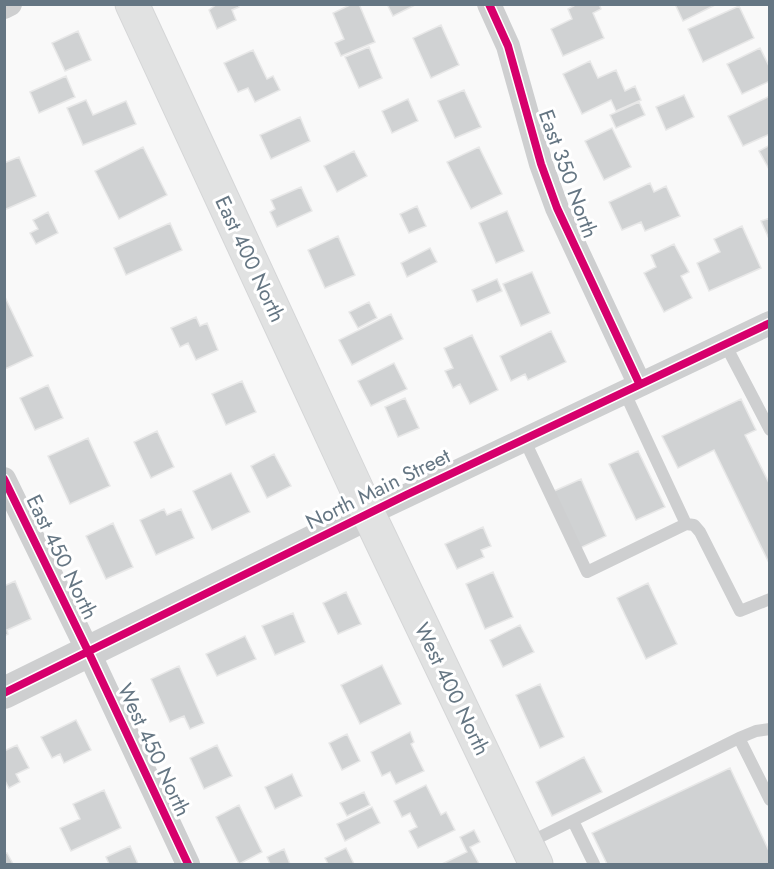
<svg xmlns="http://www.w3.org/2000/svg" width="774" height="869" viewBox="0 0 774 869" font-family="Jost,sans-serif">
<rect width="100%" height="100%" fill="#f9f9f9"/>
<!-- building -->
<path fill="#d0d2d3" stroke="#e8e8e8" stroke-width="1.5" d="M217 4H238L239 7 232 10 236 20 217 29 209 10Z
M352 4H359L375 42 341 56 335 43 344 39 333 13Z
M387 4H417L393 16Z
M577 4H599L601 9 593 13 604 38 563 56 551 29 572 19 568 9Z
M675 4H717L683 21Z
M739 6 754 38 703 62 688 29Z
M441 25 459 65 431 78 413 38Z
M78 31 91 60 65 71 52 43Z
M369 47 382 78 359 88 345 57Z
M760 48 770 68V81L742 94 727 64Z
M253 50 267 79 273 76 280 90 255 102 248 88 238 92 224 63Z
M590 61 598 78 616 70 625 91 635 86 641 100 616 111 611 100 582 114 563 74Z
M66 76 75 97 39 113 30 92Z
M464 90 481 127 455 138 438 101Z
M684 95 694 117 666 130 656 107Z
M770 96V134L743 146 728 116Z
M408 99 418 121 392 133 382 111Z
M86 100 93 115 126 101 136 124 83 145 67 108Z
M639 102 645 115 616 128 610 115Z
M300 117 310 141 271 159 260 135Z
M612 128 631 167 604 180 585 141Z
M770 145V171L759 151Z
M143 147 167 195 119 219 95 171Z
M479 147 502 194 471 209 447 162Z
M354 151 367 176 337 192 324 166Z
M19 157 36 196 4 210V163Z
M650 183 654 192 666 186 680 216 645 231 641 222 622 230 609 202Z
M301 187 312 211 277 227 270 212 275 209 271 200Z
M417 206 426 226 409 233 400 214Z
M507 211 524 251 496 263 479 223Z
M48 212 58 233 36 244 30 233 38 229 33 220Z
M770 218V241L761 221Z
M170 223 182 250 126 275 114 248Z
M742 226 761 268 709 291 697 263 720 252 714 239Z
M338 236 355 275 325 288 308 250Z
M674 244 689 272 681 276 692 298 664 312 644 273 656 267 651 255Z
M430 248 437 262 407 277 401 263Z
M532 272 550 313 521 326 503 284Z
M497 279 502 291 477 302 472 290Z
M5 297 33 356 5 369 4 367Z
M369 302 377 318 358 328 349 312Z
M391 314 403 339 352 365 339 340Z
M196 317 200 326 207 323 218 350 196 360 188 343 180 347 171 328Z
M551 331 566 362 528 380 525 374 511 381 500 356Z
M472 335 498 390 470 404 460 384 453 388 445 371 453 368 444 348Z
M394 363 407 389 371 406 358 381Z
M242 381 256 412 226 425 212 394Z
M48 385 63 418 35 430 20 398Z
M405 398 419 428 398 437 385 407Z
M741 399 756 430 745 435 770 485V565L714 450 678 468 662 436Z
M157 431 174 467 151 478 134 442Z
M88 438 110 486 70 504 48 456Z
M638 451 665 507 636 520 609 464Z
M274 454 291 486 267 498 251 466Z
M231 473 250 512 212 530 193 491Z
M581 479 606 536 578 549 552 492Z
M164 509 167 515 181 509 194 538 156 555 140 520Z
M113 523 133 567 106 579 86 536Z
M483 527 491 546 481 550 484 557 457 569 445 544Z
M493 572 513 617 485 629 466 584Z
M15 581 31 619 7 630 8 634 4 636V586Z
M648 583 677 644 646 659 617 598Z
M346 592 361 624 338 634 323 603Z
M293 613 305 642 275 655 262 626Z
M520 625 534 652 503 667 490 640Z
M245 636 256 659 217 676 206 654Z
M382 665 401 704 360 724 341 685Z
M179 666 204 723 190 729 184 716 170 722 151 679Z
M540 684 564 737 540 748 516 695Z
M76 720 91 750 64 763 60 754 52 758 41 737Z
M410 732 414 742 411 744 424 771 396 784 390 772 382 776 371 752Z
M347 734 360 761 342 770 329 743Z
M17 745 29 768 16 774 20 782 9 788 4 779V751Z
M217 745 232 776 204 789 190 758Z
M584 757 602 792 552 816 536 782Z
M730 768 770 853V864H607L592 833Z
M292 774 302 796 275 809 265 787Z
M426 785 441 815 446 812 455 830 418 848 409 831 417 827 410 813 402 817 394 801Z
M104 790 121 828 71 851 60 828 80 819 73 804Z
M364 792 370 805 347 816 340 803Z
M239 805 262 852 239 864 216 817Z
M372 807 380 823 345 841 337 824Z
M474 830 480 842 470 847 479 864H442L467 852 460 837Z
M130 846 138 864H109L106 857Z
M346 848 354 864H328L325 858Z
M284 849 290 864H270L267 857Z
M7 853 13 864H4V854Z"/>
<g fill="none" stroke-linecap="round" stroke-linejoin="round">
<!-- secondary casing -->
<g stroke="#d5d6d7" stroke-width="35">
<path id="secondary" d="M132 4 359 494 536 864"/>
</g>
<!-- service -->
<path stroke="#cecfd0" stroke-width="12" d="M725 344 770 430
M524 439 587 572 686 524 624 391
M686 524 694 525 700 532 740 611 770 599
M770 729 756 731 739 738 770 800
M573 821 594 864
M528 843 739 738"/>
<!-- minor -->
<path stroke="#cecfd0" stroke-width="24" d="M489 4 508 46 541 164 557 208 639 383
M4 7 10 4
M4 479 88 651 188 864
M368 514 770 323"/>
<!-- tertiary -->
<path stroke="#cecfd0" stroke-width="32" d="M4 693 368 514"/>
<!-- secondary -->
<use href="#secondary" stroke="#e1e2e2" stroke-width="33"/>
<!-- cycleway casing -->
<g stroke="#fff" stroke-width="11">
<path id="cycleway" d="M489 4 508 46 541 164 557 208 639 383
M4 479 88 651 188 864
M4 693 406 495 770 323"/>
</g>
<!-- cycleway -->
<use href="#cycleway" stroke="#d6006c" stroke-width="8"/>
</g>
<g text-anchor="middle" dominant-baseline="central" stroke-width="6" stroke-linejoin="round" paint-order="stroke">
<!-- street labels -->
<g font-size="21" fill="#657683" stroke="#fff">
<text transform="translate(568 174) rotate(70)">East 350 North</text>
<text transform="translate(250 259) rotate(65)">East 400 North</text>
<text transform="translate(378 489) rotate(-26)">North Main Street</text>
<text transform="translate(62 557) rotate(64)">East 450 North</text>
<text transform="translate(452 689) rotate(64)">West 400 North</text>
<text transform="translate(154 750) rotate(65)">West 450 North</text>
</g>
</g>
<!-- border -->
<rect width="774" height="869" fill="none" stroke="#657683" stroke-width="12"/>
</svg>
